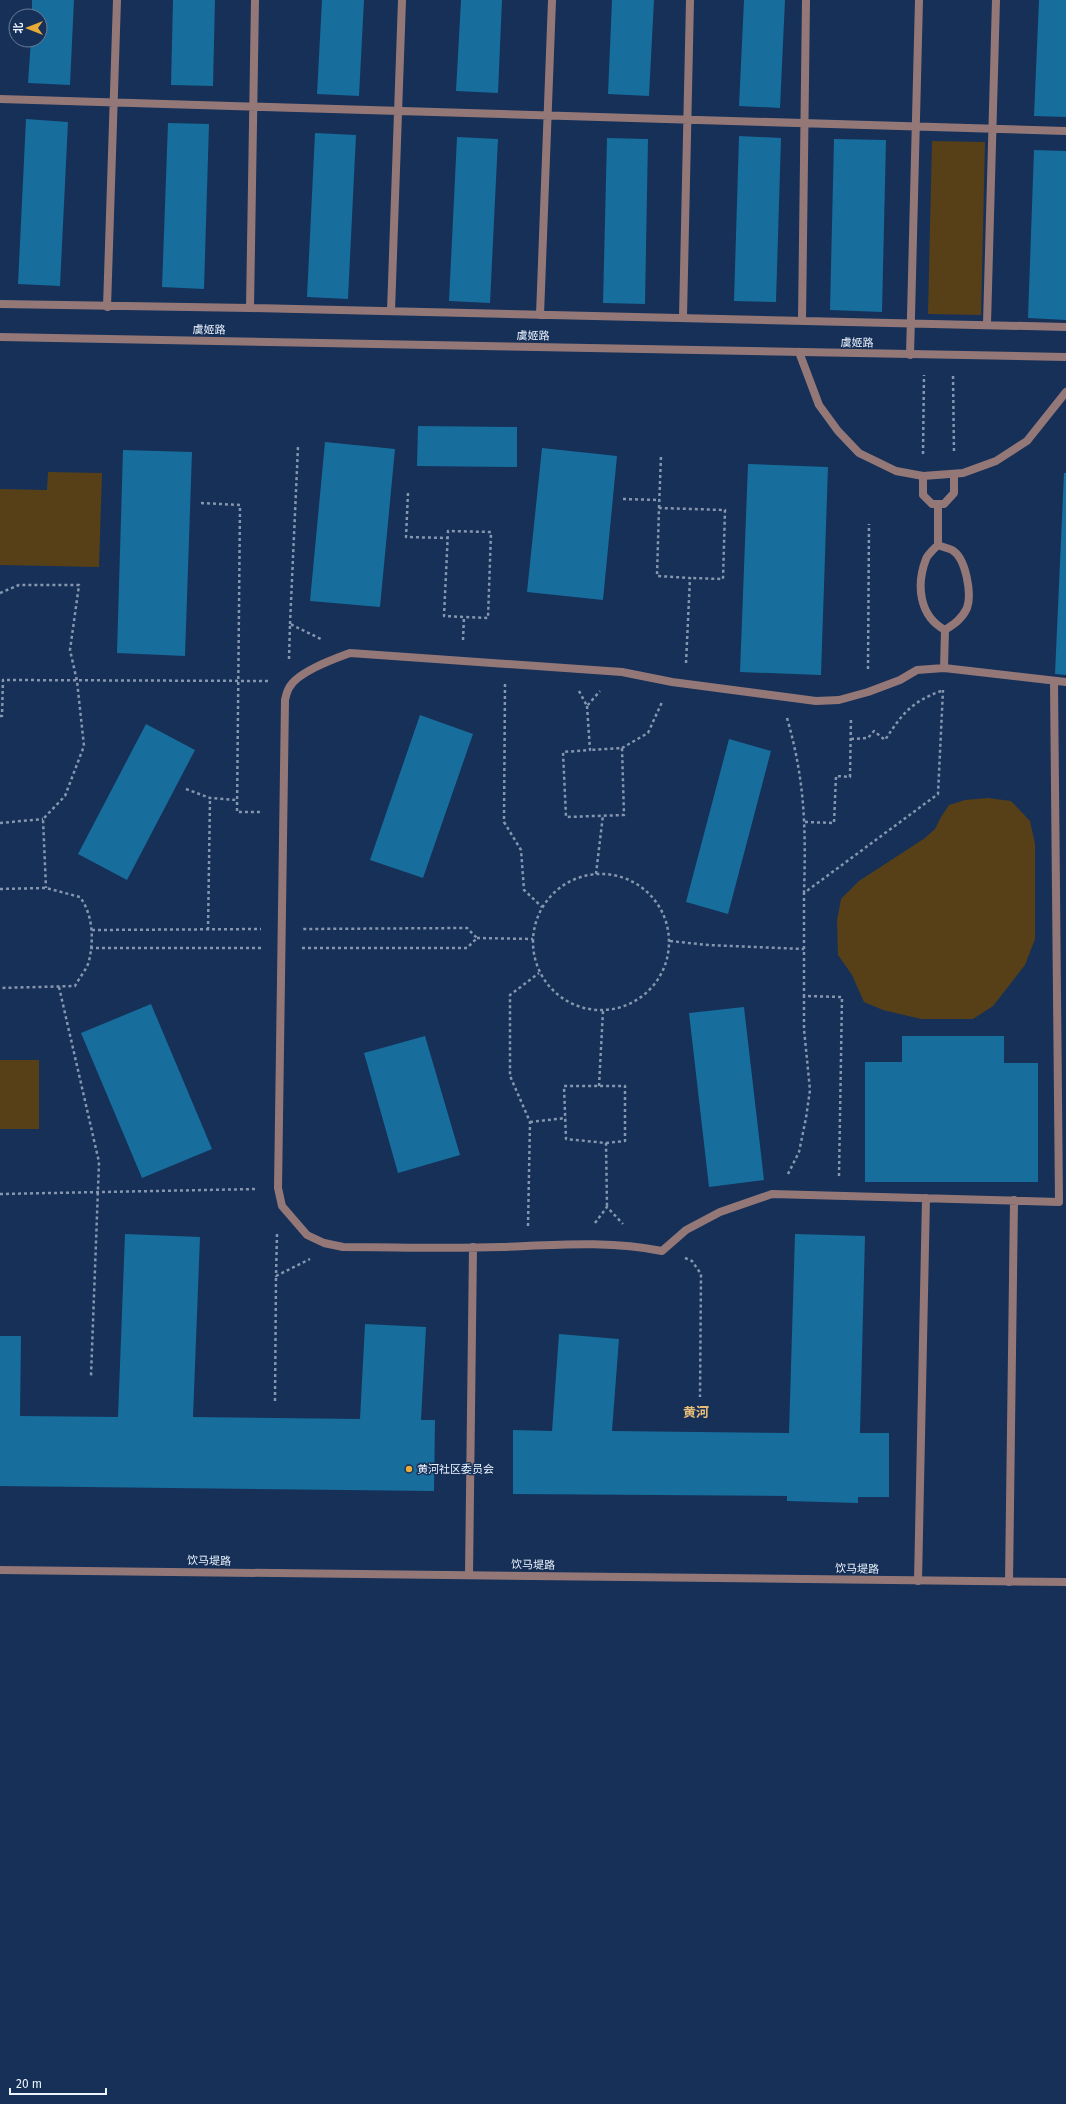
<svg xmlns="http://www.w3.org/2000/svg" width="1066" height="2104" viewBox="0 0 1066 2104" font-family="'Fira Sans','Noto Sans SC',sans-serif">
<rect width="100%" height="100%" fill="#163058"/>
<!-- green -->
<path fill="#574018" d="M932 141 985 142 981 315 928 314Z
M48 472 102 473 99 567 0 565V489L47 490Z
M988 798 1011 801 1030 821 1035 844V939L1025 965 993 1006 973 1019H921L883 1010 864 1002 852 975 838 955 837 920 841 899 859 881 925 838 935 829 941 817 949 805 965 800Z
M0 1060H39V1129H0Z"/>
<!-- building -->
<path fill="#176d9c" d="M32 0H74L70 85 28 83 31 40H40V16H32Z
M173 0H215L213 86 171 85Z
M322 0H364L359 96 317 94Z
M461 0H502L498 93 456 91Z
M612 0H654L649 96 608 94Z
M744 0H785L780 108 739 106Z
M1039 0H1066V117L1034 116Z
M26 119 68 122 60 286 18 284Z
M168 123 209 124 204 289 162 287Z
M315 133 356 135 348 299 307 297Z
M739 136 781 138 776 302 734 301Z
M457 137 498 139 490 303 449 301Z
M607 138 648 139 645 304 603 303Z
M834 139 886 140 882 312 830 310Z
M1034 150 1066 151V320L1028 318Z
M418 426 517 427V467L417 466Z
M325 442 395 449 380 607 310 601Z
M542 448 617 456 603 600 527 592Z
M123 450 192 452 185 656 117 653Z
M748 464 828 467 821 675 740 672Z
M1064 473H1066V675L1055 674Z
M420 715 473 734 423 878 370 860Z
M146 724 195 750 127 880 78 854Z
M729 739 771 751 728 914 686 902Z
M151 1004 212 1149 142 1178 81 1033Z
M744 1007 764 1180 709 1187 689 1013Z
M425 1036 460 1155 398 1173 364 1053Z
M902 1036H1004V1063H1038V1182H865V1062H902Z
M125 1234 200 1237 193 1417 360 1419 365 1324 426 1327 421 1420H435L434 1491 0 1486V1336H21L20 1416 118 1417Z
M795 1234 865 1236 860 1433H889V1497H858V1503L787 1501V1496L513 1494V1430L552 1431 559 1334 619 1339 612 1431 789 1433Z"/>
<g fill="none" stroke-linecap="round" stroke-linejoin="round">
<!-- path -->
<path stroke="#8596ae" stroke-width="2.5" stroke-dasharray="3 3" stroke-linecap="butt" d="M953 376 954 453
M923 454 924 375
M408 493 406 537 448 538
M623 499 660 500
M201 503 240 505 237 812H263
M659 508 661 456
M0 593 19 585H79L70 650 77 681 84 746 65 796 43 819 46 888
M290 624 298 447
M463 640 464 617 444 616 448 531 491 532 488 618 464 617
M289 659 290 624 323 640
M686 663 690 578 657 576 659 508 725 510 723 579 690 578
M868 669 869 524
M505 684 504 822 521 850 524 890 542 907
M579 691 587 706 600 691
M587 706 590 750 563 752 566 817 624 815 622 748 590 750
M0 716H2L3 680 269 681
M787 718C805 780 806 829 804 893
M851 739 868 738 874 731 885 740C902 714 911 702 941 691
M622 748 648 733 662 702
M186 789 210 798 237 800
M805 822 834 823 836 776 850 777 851 718
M0 823 43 819
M533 942a68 68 0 1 1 136 0a68 68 0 1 1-136 0Z
M596 874 603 815
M0 889 46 888 80 897C93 915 94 939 89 961 87 969 79 978 75 986L0 988
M92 930 261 929
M208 930 210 798
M477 938 533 939
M670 941 708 945 804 949
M90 948H261
M302 948H467L477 938 467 928 302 929
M59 987 99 1162 91 1376
M599 1086 603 1011
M530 1122 566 1118
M606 1143 625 1141V1086H564L566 1139 606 1143 607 1207
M788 1174 799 1152 806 1118 810 1090 804 1029V996
M839 1176 842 997 804 996V893L938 794 943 690
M0 1194 257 1189
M595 1223 607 1207 623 1224
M528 1226 530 1122 510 1076V995L539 973
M277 1234 276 1276 310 1259
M685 1258 692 1261 701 1274 700 1397
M275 1401 276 1276"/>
<!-- service -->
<path stroke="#947878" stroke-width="8" d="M0 99 1066 131
M0 304 250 308 1066 327
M107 307 117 0
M250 308 255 0
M391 311 402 0
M540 315 552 0
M683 317 690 0
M802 320 806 0
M987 324 996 0
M799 352 819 405 838 431 859 453 896 471 923 476 963 473 996 461 1027 441 1066 392
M910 355 919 0
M923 476V495L932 504H944L954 493V474
M938 504V545C934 549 928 554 926 559 916 585 919 616 945 630 954 624 962 619 967 608 972 594 966 558 952 550 948 548 942 547 938 545
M944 668 945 630
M1054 682 1059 1202 772 1194 720 1212 686 1230 662 1251C609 1240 554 1245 501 1247 449 1249 396 1247 343 1247L324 1243 307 1235 282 1206 278 1188 285 700C286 696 287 691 289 688 297 672 334 659 350 653L622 672 672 682 816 701 839 700 868 692 900 680 917 670 944 668 1066 682
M469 1575 473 1247
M918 1581 926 1198
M1009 1582 1014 1200"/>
<!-- minor -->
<path stroke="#947878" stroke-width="8" d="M0 337 1066 357
M0 1570 1066 1582"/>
</g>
<!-- markers -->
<circle fill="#e8ab37" stroke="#163058" stroke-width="1.5" cx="409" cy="1469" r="4"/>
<g text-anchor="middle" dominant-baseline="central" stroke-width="3" stroke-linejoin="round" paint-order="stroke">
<!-- street labels -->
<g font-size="11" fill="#edf4fe" stroke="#163058">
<text transform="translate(209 330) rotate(1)">虞姬路</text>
<text transform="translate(533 336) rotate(1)">虞姬路</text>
<text transform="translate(857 343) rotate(1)">虞姬路</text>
<text transform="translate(209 1561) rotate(1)">饮马堤路</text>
<text transform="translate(533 1565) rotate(1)">饮马堤路</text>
<text transform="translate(857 1569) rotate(1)">饮马堤路</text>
</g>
<!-- poi labels -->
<g font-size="11" fill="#edf4fe" stroke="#163058" text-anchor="start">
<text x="417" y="1469">黄河社区委员会</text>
</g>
<!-- quarter labels -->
<g font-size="13" font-weight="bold" fill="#e8bd78" stroke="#163058">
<text x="696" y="1412">黄河</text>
</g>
</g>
<!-- north arrow -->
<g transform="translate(28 28) rotate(270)"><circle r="19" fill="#163058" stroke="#6c7e9a"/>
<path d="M0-3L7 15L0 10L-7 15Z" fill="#e8ab37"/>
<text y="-6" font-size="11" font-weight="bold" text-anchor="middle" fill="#edf4fe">北</text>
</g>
<!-- scale -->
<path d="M10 2088v6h96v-6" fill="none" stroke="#edf4fe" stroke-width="2"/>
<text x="16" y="2088" font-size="12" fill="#edf4fe" stroke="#163058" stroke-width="3" paint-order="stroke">20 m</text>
</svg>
